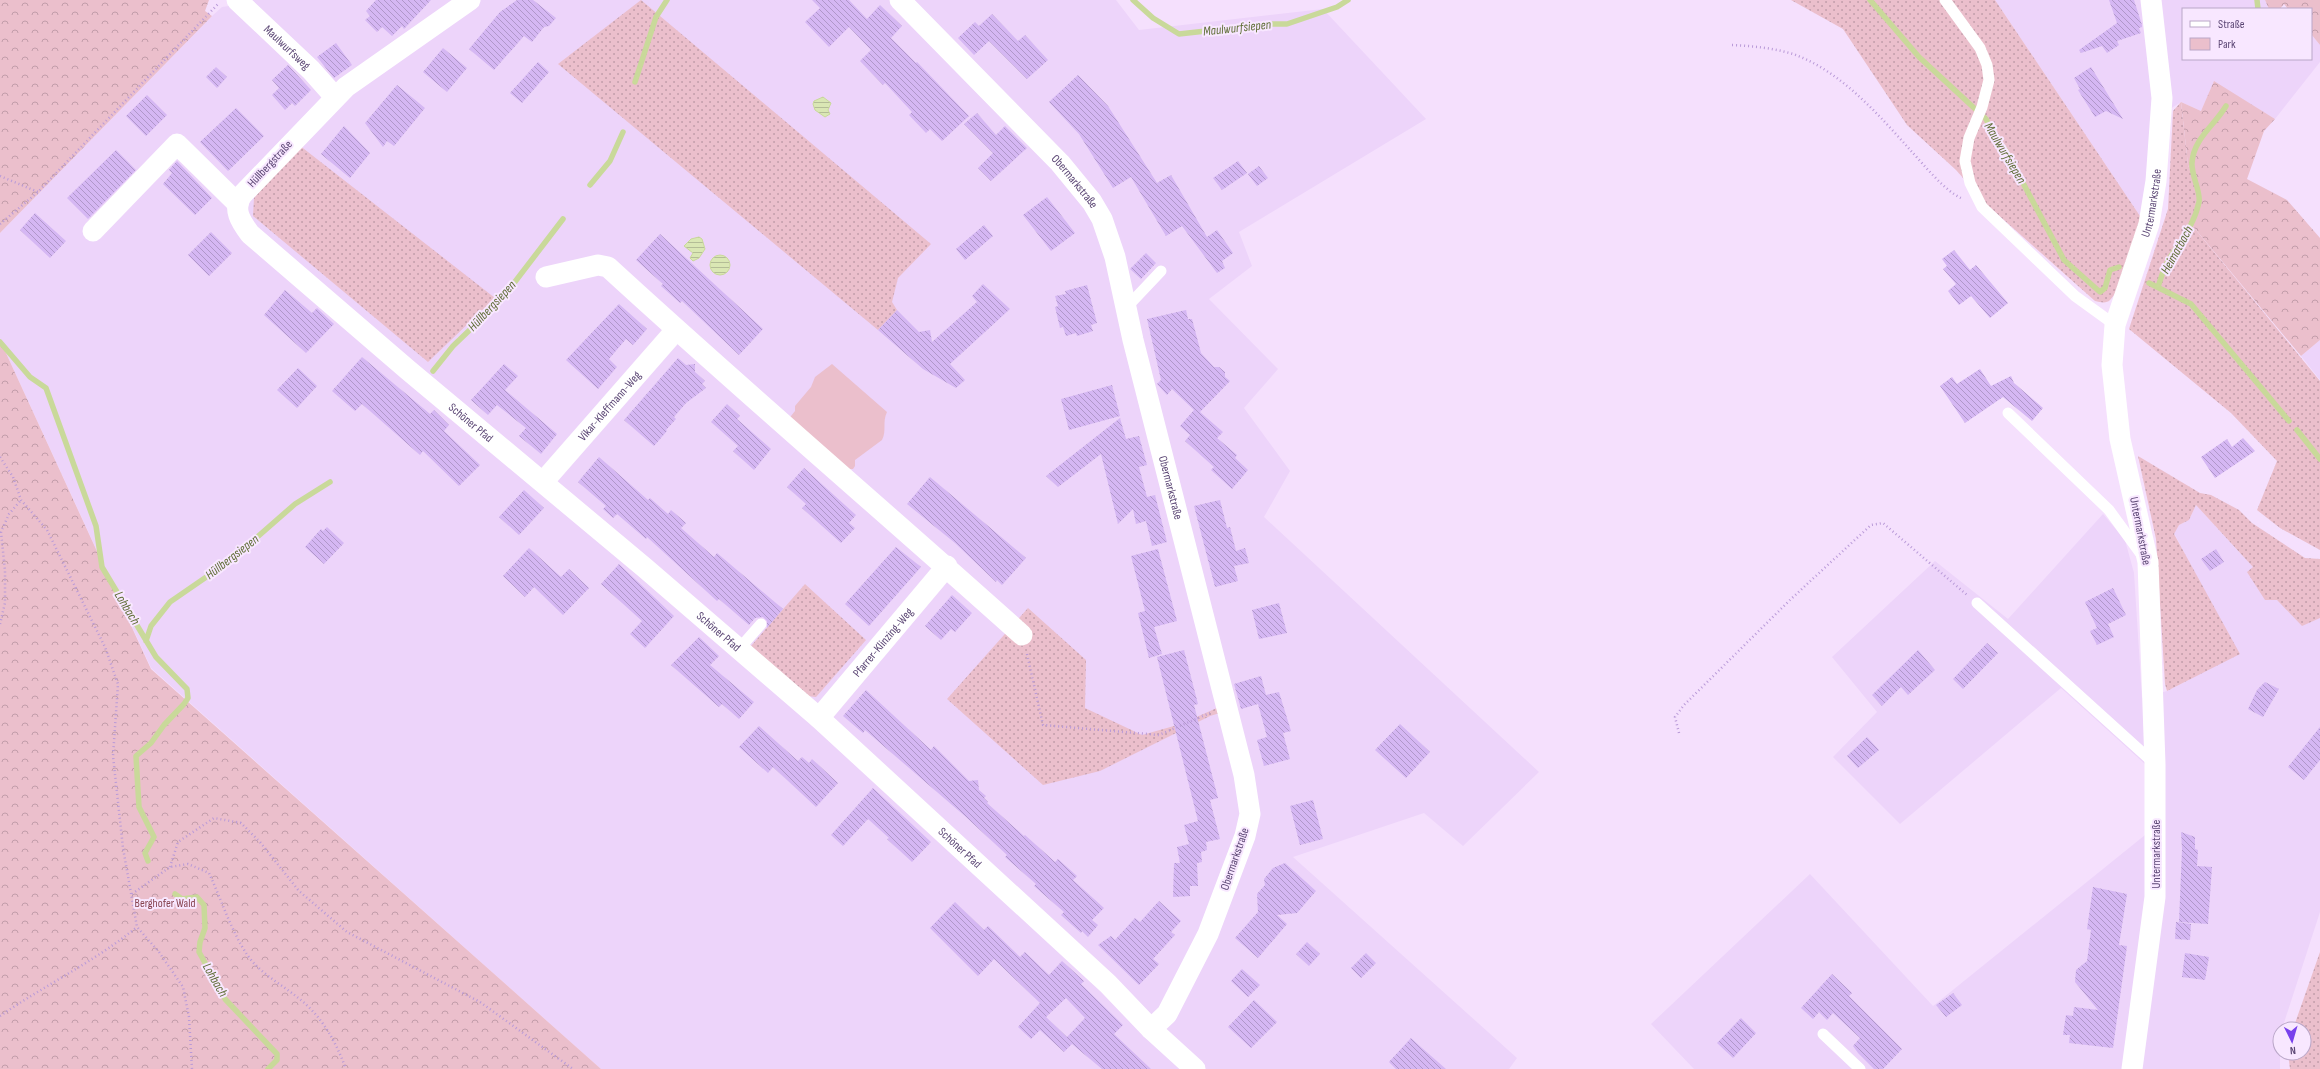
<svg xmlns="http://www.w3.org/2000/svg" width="2320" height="1069" viewBox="0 0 2320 1069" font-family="'Sofia Sans Condensed',sans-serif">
<defs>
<pattern id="grass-dots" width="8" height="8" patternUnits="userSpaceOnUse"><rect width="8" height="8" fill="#ebbfcc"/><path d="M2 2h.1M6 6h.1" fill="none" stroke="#c29daa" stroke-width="1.8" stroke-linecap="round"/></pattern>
<pattern id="forest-crowns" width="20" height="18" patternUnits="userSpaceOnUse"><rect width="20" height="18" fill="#ebbfcc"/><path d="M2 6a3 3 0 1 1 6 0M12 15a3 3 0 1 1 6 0" fill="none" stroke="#c29daa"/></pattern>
<pattern id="water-rules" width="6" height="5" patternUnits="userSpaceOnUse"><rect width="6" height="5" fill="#dae7b4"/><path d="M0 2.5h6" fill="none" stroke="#b4bd97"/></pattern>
<pattern id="building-back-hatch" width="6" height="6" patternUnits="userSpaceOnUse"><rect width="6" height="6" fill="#d5b7f3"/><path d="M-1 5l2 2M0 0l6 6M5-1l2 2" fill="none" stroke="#b097c9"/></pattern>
</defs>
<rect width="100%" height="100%" fill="#f5e0fd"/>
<!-- residential -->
<path fill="#edd4fa" d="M242 0H1116L1139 30 1323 9 1426 119 1239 232 1252 266 1209 299 1278 369 1244 408 1290 471 1264 517 1539 772 1463 846 1424 813 1293 857 1517 1058 1509 1069H601L151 668 0 340V233L212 16 222 7 236 5Z
M1995 0H2265L2269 9H2183V59H2311V34L2320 45V62L2275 119 2214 82 2201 111 2181 102 2153 120 2142 219Z
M2320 340V380L2301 356Z
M2196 505 2253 567 2277 600 2302 625 2320 618V912L2282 1029H2280V1069H1694L1651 1024 1810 874 1933 1006 2150 831 2145 764 2061 688 1900 824 1833 757 1877 712 1832 657 1935 561 2008 619 2103 514 2125 540 2134 573 2142 698 2167 691 2189 680 2187 558 2174 533 2179 525 2189 520Z"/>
<!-- grass -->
<path fill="url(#grass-dots)" d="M641 0 931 244 898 278 892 302 897 310 878 330 558 64Z
M1791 0H1995L2142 219C2135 238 2123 288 2110 300 2106 304 2100 302 2095 301L1986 204 1956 170 1907 125 1843 29Z
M2181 102 2188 165 2200 194 2191 224 2320 381V550L2280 528 2257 510 2277 461 2231 413 2129 329 2168 209 2173 111Z
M299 145 495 298 428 362 253 216 254 198Z
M2138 456 2200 493 2211 495 2239 510 2252 523 2305 558 2320 559V618L2302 626 2277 600H2265L2247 572 2253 567 2196 505 2189 520 2179 525 2174 534 2240 654 2167 691 2165 684 2156 539Z
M805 584 866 640 816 697 807 696 751 646Z
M1028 608 1086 660 1085 708 1142 735 1181 724 1219 707 1220 713 1210 716 1100 771 1043 785 947 699Z
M2320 952V1069H2290L2288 1053H2304V1029H2293Z"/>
<!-- forest -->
<path fill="url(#forest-crowns)" d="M0 0H209L205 11 212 16 0 233Z
M2265 0H2320V45L2311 34V9H2288L2284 4 2280 9H2269Z
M2214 81 2275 119 2264 131 2247 179 2287 200 2320 238V340L2301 356 2191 224 2200 194 2188 165 2181 102 2201 111Z
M0 340 151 669 601 1069H0Z"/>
<!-- park -->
<path fill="#ebbfcc" d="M832 364 887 412C882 422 887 431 882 440L855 460V466L853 469H848L787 421 795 411V406L811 387 815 377Z"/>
<!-- water -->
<path fill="url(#water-rules)" stroke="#c9d99a" d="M823 97 831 103 828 110 830 114 825 117 815 110 813 104 814 101Z
M699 237 702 239 705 249 699 258 693 261 690 258 693 253 684 246 691 239Z
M710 265a10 10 0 1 1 20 0a10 10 0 1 1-20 0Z"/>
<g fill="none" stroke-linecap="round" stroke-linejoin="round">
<!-- stream -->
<path stroke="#c9d99a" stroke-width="5.5" d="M1133 0 1153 18 1179 34 1269 24H1287L1337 7 1348 0
M1870 0 1919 57 1986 119 1995 137 2006 151 2064 260 2100 292 2105 288 2110 270 2119 267
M2257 0 2258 9
M635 82 656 17 667 0
M590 185 610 161 623 132
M2149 283 2191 304 2289 421
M2158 287C2161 278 2164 267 2169 259 2181 239 2194 226 2199 202 2201 192 2191 175 2192 163 2193 139 2215 125 2226 106
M0 342 30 377 46 388 96 526 102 567 156 657 187 689 188 698 184 704 164 725 151 743 136 756 139 807 154 837 145 853 148 861
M433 371 453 346 501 300 563 219
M2297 430 2320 459
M146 641 151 626 170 602 231 560 295 504 330 482
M175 894 182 899 197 897 204 905 205 928 200 942 199 952 225 999 277 1054V1060L268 1069"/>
</g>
<!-- building -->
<path fill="url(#building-back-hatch)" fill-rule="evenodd" d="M376 0H431L404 29 402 26 392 36 382 27 377 32 365 20 370 16 366 11Z
M517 0H533L556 18 549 26 544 27 532 42 524 36 494 70 469 49 500 12Z
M812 0H849L867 19 880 5 902 26 891 38 916 63 917 62 969 116 942 141 930 129 926 133 909 115 912 112 885 83 883 85 860 61 871 50 849 27 829 47 805 22 820 8Z
M2109 0H2134L2142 25V27L2139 28 2141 33 2117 41 2119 45 2107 53 2102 46 2081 53 2079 50 2117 23Z
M992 14 1018 41 1025 35 1048 60 1027 79 989 41 974 55 958 38 975 22 979 26Z
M336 43 352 65 334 78 317 57Z
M443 48 467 68 447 92 423 72Z
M538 62 549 72 522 103 510 93Z
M288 65 311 90 295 106 292 103 285 110 272 95 279 88 272 80Z
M216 67 227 77 217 88 206 77Z
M2091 67 2123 119 2106 111 2095 117 2078 90 2080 89 2074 78Z
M1078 75 1108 106 1157 183 1171 175 1207 237 1217 230 1233 253 1222 261 1225 268 1217 273 1182 226 1166 236 1131 177 1113 188 1079 134 1049 102Z
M397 85 425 108 394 146 387 141 383 147 365 123Z
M147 95 167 115 146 136 126 116Z
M236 108 264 136 228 171 200 142Z
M977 113 996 135 1005 126 1027 148 991 181 978 168 993 153 964 124Z
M344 126 370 153 350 178 321 154Z
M116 150 136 170 88 219 67 198Z
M177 161 212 198 195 215 163 184 172 173 169 170Z
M1238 161 1247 173 1222 190 1213 178Z
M1259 166 1268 178 1257 186 1248 174Z
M1047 197 1075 233 1051 251 1023 215Z
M35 213 66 241 50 258 20 230Z
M984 225 993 236 965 260 956 249Z
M211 232 232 253 209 276 188 255Z
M660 234 763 329 739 355 682 301 680 303 661 286 663 284 636 260Z
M1954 250 1970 270 1976 265 2008 303 1990 318 1971 296 1959 305 1948 291 1956 284 1943 269 1947 266 1942 259Z
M1146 253 1156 263 1141 279 1130 269Z
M983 284 1010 309 950 364 965 380 956 388 923 369 878 330 897 310 919 332 930 330 932 342 977 302 972 296Z
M1087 285 1097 323 1091 325 1093 331 1077 336 1076 333 1066 336 1063 327 1060 328 1055 307 1058 306 1055 296 1066 294 1065 291Z
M285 290 312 313 317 308 334 324 306 353 264 315Z
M619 304 647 329 633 345 626 339 609 359 617 367 598 389 566 360Z
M1186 310 1188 319H1192L1201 353 1214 367H1219L1225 372V377L1230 381 1200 412 1223 432 1217 438 1237 455 1235 458 1248 470 1232 489 1211 470 1214 467 1185 441 1190 435 1180 426 1194 410 1172 389 1167 395 1157 384 1161 380 1147 319Z
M362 357 430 414 434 410 449 425 444 431 480 465 459 486 423 451 420 455 362 404 355 411 332 391Z
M678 358 686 365 695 364V372L705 381 702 384 706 388 686 403 674 417 676 419 666 430 667 431 654 446 624 420Z
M504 364 518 376 505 390 557 434 541 454 519 436 526 428 497 405 488 415 471 400Z
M298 368 317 386 297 408 277 390Z
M1980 369 1991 386 2011 376 2014 383 2043 408 2032 421 2003 397 1965 423 1940 386 1952 377 1957 384Z
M1112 385 1120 416 1069 430 1061 399Z
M727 404 740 416 737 419 771 449 754 470 733 451 738 446 711 422Z
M1120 418 1126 439 1139 436 1147 465 1139 467 1147 497 1155 495 1167 542 1152 546 1146 521 1136 524 1133 509 1118 524 1101 454 1058 487 1046 476Z
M2243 438 2255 451 2215 478 2201 457 2227 439 2232 447Z
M599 457 648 500 650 498 668 514 671 510 686 523 681 528 714 557 717 553 783 609 767 628V621L763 617 755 618 749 625 719 599 717 601 647 537 646 539 617 514 613 518 603 509 606 506 578 482Z
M804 468 856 515 849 523 855 528 841 543 802 508 806 504 787 487Z
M930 477 1026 558 1002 585 997 580 996 582 955 543 907 504Z
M524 490 544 508 519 535 499 517Z
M1220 500 1227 528 1230 527 1236 551 1245 548 1249 563 1234 566 1238 581 1215 587 1194 506Z
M327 527 344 543 324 564 305 547 321 529 323 531Z
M896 547 921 567 869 626 845 604Z
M529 548 561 577 569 569 589 588 563 615 534 587 525 597 503 576Z
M1158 549 1177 621 1154 627 1162 654 1149 658 1138 613 1145 611 1131 556Z
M2216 549 2224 562 2210 571 2201 559Z
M619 564 674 616 645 648 630 634 642 621 601 584Z
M2113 588 2126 615 2108 624 2114 637 2097 645 2090 631 2097 628 2085 602Z
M952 595 972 613 955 632 951 629 941 640 925 626Z
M1279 603 1287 633 1259 639 1252 610Z
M699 637 719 656 710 665 754 702 739 719 722 704 719 707 671 665Z
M1987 643 1998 653 1963 689 1953 679Z
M1184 650 1198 704 1194 705 1218 798 1210 800 1220 839 1206 842 1207 850 1201 852 1202 862 1197 863 1198 886H1190V896L1173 897 1174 863H1180L1177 847 1189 844 1184 825 1198 821 1157 657Z
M1918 650 1935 670 1908 695 1901 687 1882 706 1872 695Z
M1261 676 1266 695 1279 692 1291 731 1283 733 1290 759 1264 766 1257 740 1267 737 1258 704 1241 709 1234 684Z
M2265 682 2279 689 2263 717 2248 709 2257 690Z
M866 690 931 750 934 746 969 781 978 780 979 790 986 796 984 798 988 802 987 803 1024 836 1025 835 1055 862 1058 859 1077 876 1073 880 1104 908 1092 920 1098 925 1088 937 1082 931 1081 933 1061 915 1064 912 1034 886 1036 884 1005 857 1007 855 966 817 865 730 863 733 843 716Z
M1400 724 1430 752 1406 778 1375 750Z
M759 726 798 761 802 757 809 763 812 759 838 783 816 807 773 767 768 773 739 747Z
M2320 727V760L2304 780 2288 767Z
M1867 737 1879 750 1858 768 1847 756Z
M873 788 931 842 912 862 887 839 889 838 868 819 843 846 831 835Z
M1313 800 1323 839 1300 845 1290 806Z
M2181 832 2195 837V849L2198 850 2197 866 2212 867 2208 924 2179 922 2182 849Z
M1285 863 1316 891 1297 913 1277 915 1287 924 1258 958 1235 938 1258 912 1257 894 1265 885 1264 879 1273 868Z
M2093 887 2127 894 2119 945 2127 946 2113 1048 2069 1043 2070 1035H2063L2066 1015 2073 1016 2074 1007 2098 1010 2075 982 2076 970 2087 961 2091 930 2087 929Z
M1159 901 1181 921 1171 932 1175 935 1153 959 1159 964 1139 985 1098 945 1111 936 1115 940 1135 918 1140 922Z
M955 902 984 930 988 926 1020 957 1025 952 1049 975 1062 961 1084 981 1081 984 1123 1025 1114 1034 1151 1069H1102L1072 1044 1064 1052 1040 1030 1031 1039 1018 1027 1040 1003 994 959 978 976 930 928ZM1066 998 1085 1018 1067 1037 1046 1017Z
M2176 922 2191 924 2190 940 2175 939Z
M1307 942 1320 954 1309 966 1296 954Z
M1366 953 1376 963 1361 978 1351 968Z
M2185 953 2209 957 2205 980 2182 977Z
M1242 969 1260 985 1248 997 1231 981Z
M1832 974 1852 993 1849 996 1902 1049 1883 1069H1874L1858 1053 1853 1046 1860 1038 1833 1013 1827 1020 1819 1012 1813 1019 1801 1008Z
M1953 993 1962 1005 1946 1017 1936 1005Z
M1254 1000 1277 1022 1251 1048 1228 1027Z
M1741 1018 1756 1033 1733 1058 1717 1043Z
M1411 1038 1422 1048 1446 1069H1396L1389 1062Z"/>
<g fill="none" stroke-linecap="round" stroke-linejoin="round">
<!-- path -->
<path stroke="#b99ad8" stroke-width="2.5" stroke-dasharray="1 3" stroke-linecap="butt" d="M1732 45C1753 46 1773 48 1793 54 1841 71 1879 115 1912 152 1924 165 1945 191 1961 198
M0 176 38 192
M0 224 38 192 219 3
M0 457 13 477 21 500 47 530 105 647 118 684 113 756 123 848 137 927 159 952 183 987 189 1017 192 1069
M0 624 5 603V571L1 532 9 514 21 500
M1027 654 1043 725 1159 735 1210 713
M1679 733 1675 717 1684 705 1791 599 1871 525 1883 523 1967 595
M170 867 178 842 214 818 241 823 260 842 299 891 347 932 480 1002 573 1069
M132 894 170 867 188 864 209 873C221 899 232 933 248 956 261 974 281 984 297 997 322 1016 335 1040 346 1069
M0 1016C45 985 94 962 137 927"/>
<!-- lane -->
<path stroke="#fff" stroke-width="11" d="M1945 0 1980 48 1987 65 1989 80 1982 107 1969 138 1965 161 1970 183 1982 207 2075 296 2115 325
M1126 308 1161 271
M2008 413 2109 510 2141 554
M1977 603 2155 764
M739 649 761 624
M1823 1034 1860 1069"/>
<!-- street -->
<g stroke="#fff" stroke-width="21">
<path id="s1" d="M237 0 311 70 335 97"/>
<path id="s2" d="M470 0 346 87 242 195C232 209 241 222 250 234L408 370 645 568 819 718 1108 984 1151 1029 1195 1069"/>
<path id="s3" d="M900 0 1060 163 1092 202 1102 219 1115 257 1133 340 1244 775 1250 814 1245 836 1208 934 1167 1014 1151 1029"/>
<path d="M93 231 177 144 238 204"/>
<path d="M546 277 598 265 608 267C744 392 885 512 1022 635"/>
<path id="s4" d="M543 482 676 330"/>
<path id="s5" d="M819 718 947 566"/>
<path id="s6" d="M2132 1069 2155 897V764L2148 562 2120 439 2112 365 2115 325 2149 224 2156 181 2162 98 2151 0"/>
</g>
</g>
<g text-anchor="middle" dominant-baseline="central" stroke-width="4" stroke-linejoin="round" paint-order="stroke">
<!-- street labels -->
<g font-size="12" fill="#5c4775" stroke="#f8e7ff">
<text stroke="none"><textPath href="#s1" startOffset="69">Maulwurfsweg</textPath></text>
<text transform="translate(270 164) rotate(-47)">Hüllbergstraße</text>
<text stroke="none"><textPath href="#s3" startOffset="252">Obermarkstraße</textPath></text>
<text stroke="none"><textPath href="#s6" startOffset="877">Untermarkstraße</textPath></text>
<text stroke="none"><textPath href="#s4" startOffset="101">Vikar-Kleffmann-Weg</textPath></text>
<text stroke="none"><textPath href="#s2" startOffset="635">Schöner Pfad</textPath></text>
<text stroke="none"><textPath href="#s3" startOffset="576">Obermarkstraße</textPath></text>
<text transform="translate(2140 531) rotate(79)">Untermarkstraße</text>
<text stroke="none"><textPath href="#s2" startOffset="959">Schöner Pfad</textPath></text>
<text stroke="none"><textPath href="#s5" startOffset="99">Pfarrer-Klinzing-Weg</textPath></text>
<text stroke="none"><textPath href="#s2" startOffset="1283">Schöner Pfad</textPath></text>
<text transform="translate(2156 854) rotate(-90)">Untermarkstraße</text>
<text transform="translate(1235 859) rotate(-71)">Obermarkstraße</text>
</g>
<!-- park labels -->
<g font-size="12" fill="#874350" stroke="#f8e7ff">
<text x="165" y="903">Berghofer Wald</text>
</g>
<!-- water labels -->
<g font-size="13" font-style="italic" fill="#5e6d35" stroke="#f8e7ff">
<text transform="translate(1237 28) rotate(-6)">Maulwurfsiepen</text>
<text transform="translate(2005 153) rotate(59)">Maulwurfsiepen</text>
<text transform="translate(2177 250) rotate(-61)">Heimatbach</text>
<text transform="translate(492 306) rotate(-47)">Hüllbergsiepen</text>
<text transform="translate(232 557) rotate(-38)">Hüllbergsiepen</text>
<text transform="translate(127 608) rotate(59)">Lohbach</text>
<text transform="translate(215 980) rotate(60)">Lohbach</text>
</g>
</g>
<!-- legend -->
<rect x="2182" y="8" width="130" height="52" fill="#f8e7ff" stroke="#baa7c8"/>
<rect x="2190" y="21" width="20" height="6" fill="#ffffff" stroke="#baa7c8"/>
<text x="2218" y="28" font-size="12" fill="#5c4775">Straße</text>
<rect x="2190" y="38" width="20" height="12" fill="#ebbfcc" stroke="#baa7c8"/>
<text x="2218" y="48" font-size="12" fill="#5c4775">Park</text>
<!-- north arrow -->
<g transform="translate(2292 1041) rotate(175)"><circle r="19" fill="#f8e7ff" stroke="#baa7c8"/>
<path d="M0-3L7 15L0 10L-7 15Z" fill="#7840ec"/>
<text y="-6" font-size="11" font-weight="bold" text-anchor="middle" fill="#5c4775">N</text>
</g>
</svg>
